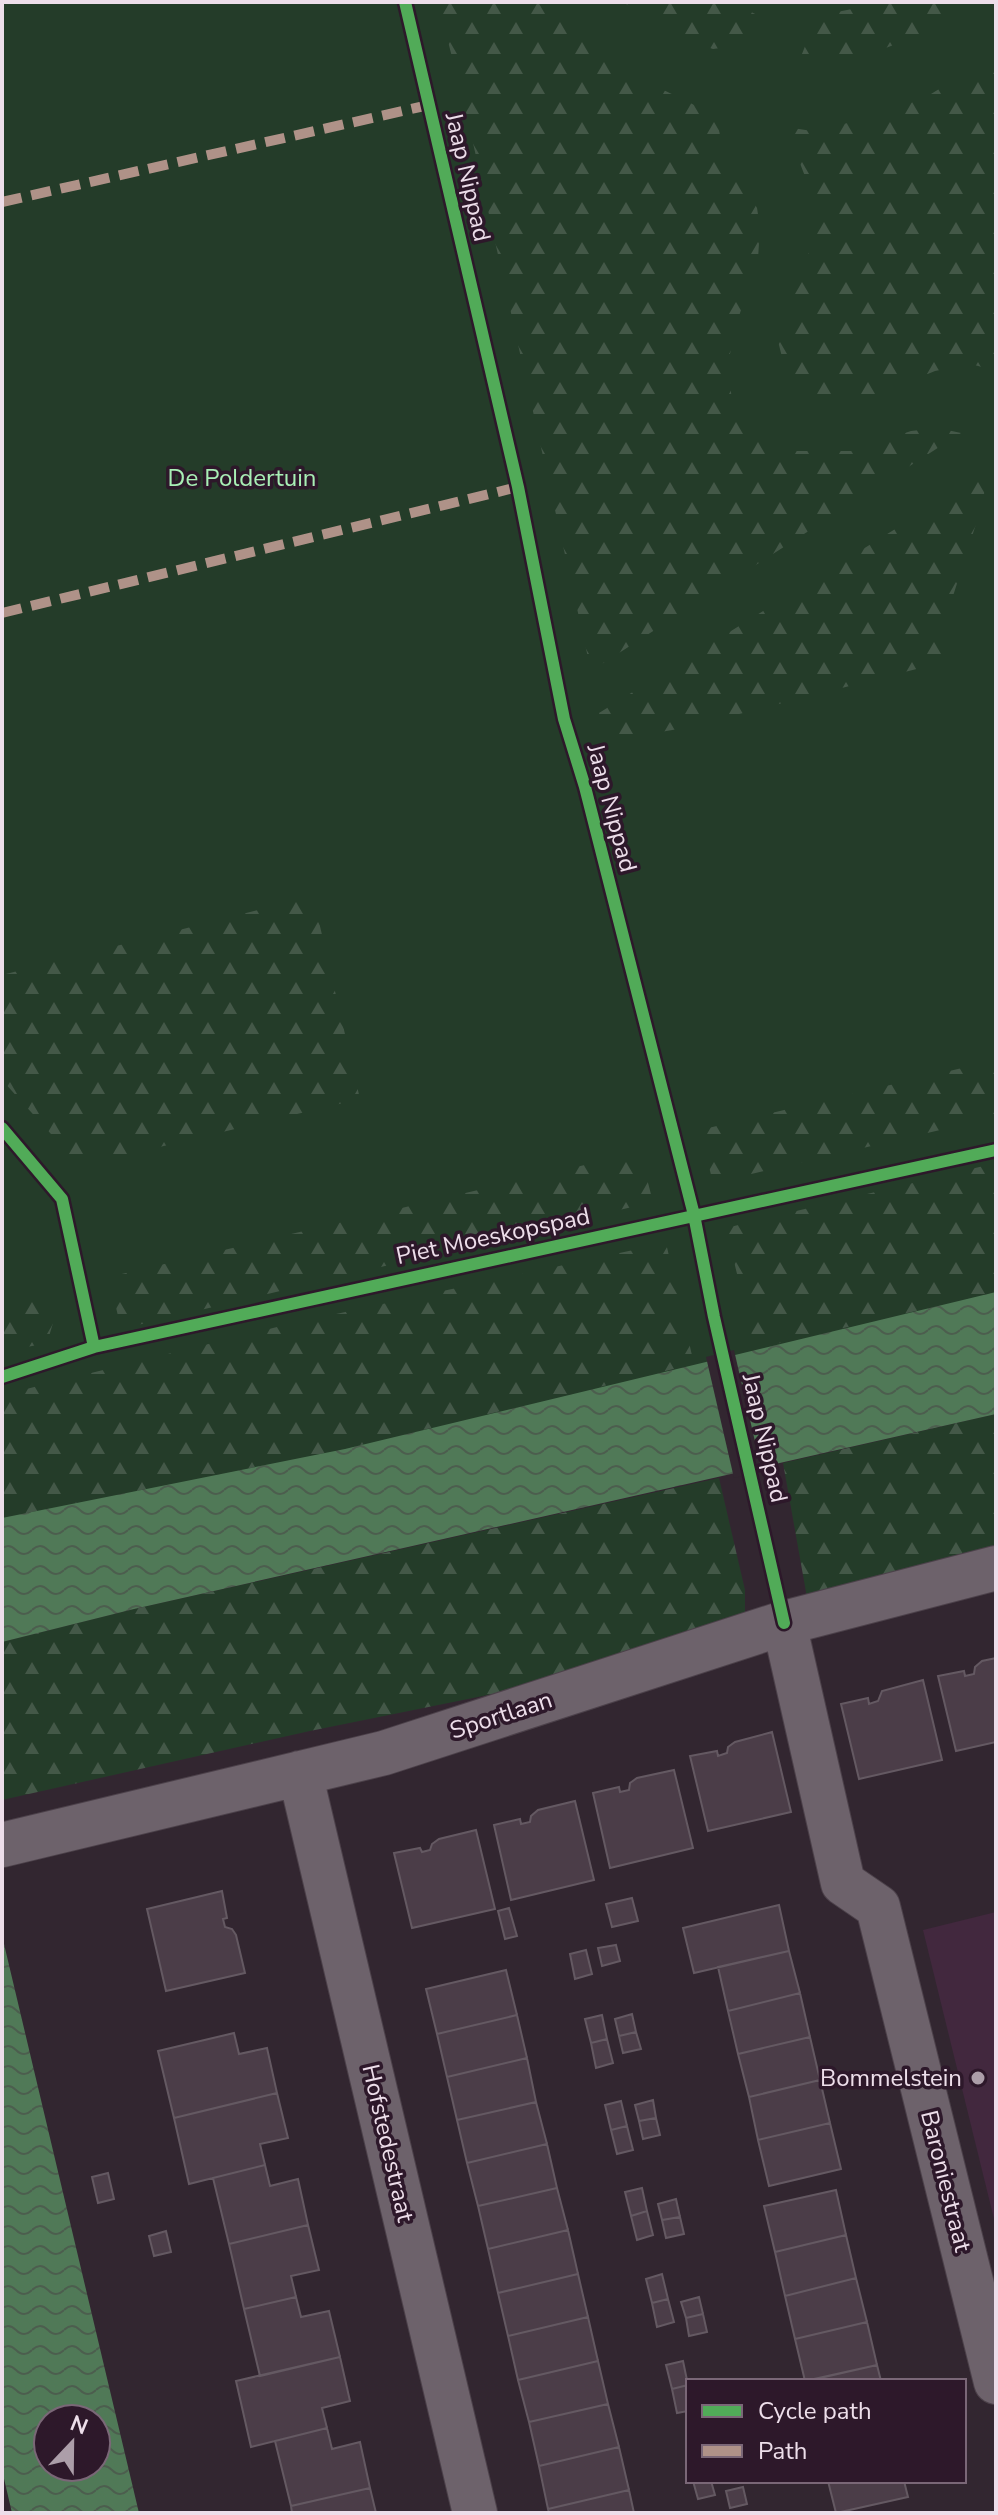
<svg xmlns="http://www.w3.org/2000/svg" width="998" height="2515" viewBox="0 0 998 2515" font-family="'Nunito Sans',sans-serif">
<defs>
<pattern id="forest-firs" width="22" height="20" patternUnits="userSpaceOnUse" patternTransform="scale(2)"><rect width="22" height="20" fill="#243c29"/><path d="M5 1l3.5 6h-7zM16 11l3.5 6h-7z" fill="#445848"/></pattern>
<pattern id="water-waves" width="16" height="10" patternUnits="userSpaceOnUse" patternTransform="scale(2)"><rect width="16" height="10" fill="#507957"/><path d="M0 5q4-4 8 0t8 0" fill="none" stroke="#4c5e4e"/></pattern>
</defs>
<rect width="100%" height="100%" fill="#322630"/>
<!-- built -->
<path fill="#42283e" d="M996 1912V2227L923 1930Z"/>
<!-- green -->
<path fill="#243c29" d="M2 2H996V1295L2 1535Z"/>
<!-- forest -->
<path fill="url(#forest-firs)" d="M438 2H560L601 45 645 81 717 116 722 149 757 208 760 227 758 259 739 316 728 362 732 402 752 433 790 451H851L911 431 938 428 961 433 591 671 467 116Z
M623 2H732L759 16 742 45 713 49 677 37Z
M887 2H978L938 28 870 54 800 59 817 16Z
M996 54V371L971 364 935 371 879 394 838 401 804 391 784 365 778 341 815 235 813 197 786 127 812 131 883 115 931 94Z
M987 472 983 502 953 596 947 624 952 660 684 728 608 741 599 713Z
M313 896 360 1099 80 1166 2 1080V975Z
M996 1060V1117L713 1183 700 1130Z
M640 1152 653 1202 121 1329 109 1277Z
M996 1163V1292L755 1349 726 1228Z
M666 1243 694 1364 345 1449 2 1518V1395L285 1325Z
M44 1294 53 1323 47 1343 2 1352V1302Z
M996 1414V1572L811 1620 783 1463Z
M719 1478 745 1590V1643L310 1731 2 1800V1642L134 1609Z"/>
<!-- water -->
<path fill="url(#water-waves)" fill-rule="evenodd" d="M996 1292V1414L134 1609 2 1642V1518L345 1449Z
M2 1942 4 1944 139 2513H12L2 2470ZM48 2419H96V2467H48Z"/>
<!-- pier -->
<path fill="#322630" d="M734 1350 762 1472 734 1478 706 1357Z"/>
<!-- building -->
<path fill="#4b3d48" stroke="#645962" stroke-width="2" d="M996 1658V1742L956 1751 938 1676 964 1671 965 1676 974 1674 975 1667 982 1661Z
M923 1680 942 1760 859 1779 841 1704 868 1698 869 1704 878 1701 882 1691Z
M772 1732 791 1812 708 1831 690 1756 717 1751 718 1756 727 1753 728 1747 735 1742Z
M674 1770 693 1848 610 1868 593 1793 619 1787 620 1792 629 1790 630 1783 637 1778Z
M575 1801 594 1880 511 1900 494 1825 520 1819 521 1824 530 1822 531 1816 538 1810Z
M476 1830 495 1909 412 1928 394 1853 420 1848 422 1852 430 1850 432 1844 439 1839Z
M222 1891 227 1918 223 1919 225 1927 232 1929 236 1935 245 1973 166 1991 147 1909Z
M632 1898 638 1921 612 1927 606 1904Z
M779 1905 789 1951 694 1973 683 1928Z
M509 1908 517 1936 505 1939 498 1911Z
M616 1945 620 1961 602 1966 598 1948Z
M586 1950 592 1974 575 1979 570 1954Z
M789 1951 800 1993 728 2011 718 1967Z
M506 1970 517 2015 437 2034 426 1989Z
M800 1993 810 2037 738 2054 728 2011Z
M632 2014 636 2032 619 2036 615 2019Z
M517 2015 527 2058 447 2077 437 2034Z
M602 2015 607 2039 591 2043 585 2019Z
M636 2032 641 2049 623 2053 619 2036Z
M234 2033 239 2054 267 2048 277 2093 174 2118 158 2051Z
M810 2037 820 2080 749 2097 738 2054Z
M607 2039 613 2063 596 2068 591 2043Z
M527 2058 536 2102 457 2120 447 2077Z
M820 2080 830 2123 758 2140 749 2097Z
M277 2093 288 2138 260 2144 265 2165 189 2184 174 2118Z
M653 2100 656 2118 639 2121 635 2105Z
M621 2101 627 2126 611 2130 605 2105Z
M536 2102 547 2144 467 2163 457 2120Z
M656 2118 660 2135 643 2139 639 2121Z
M830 2123 841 2169 769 2186 758 2140Z
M627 2126 633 2150 617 2154 611 2130Z
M547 2144 557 2188 478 2206 467 2163Z
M265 2165 270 2186 298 2179 308 2225 229 2244 213 2178Z
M108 2173 114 2199 98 2203 92 2177Z
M557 2188 568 2230 488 2249 478 2206Z
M642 2188 647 2211 631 2216 625 2192Z
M836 2190 846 2235 775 2252 764 2206Z
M676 2199 680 2217 662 2220 658 2204Z
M647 2211 653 2235 637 2240 631 2216Z
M680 2217 684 2234 666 2238 662 2220Z
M308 2225 319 2270 291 2276 296 2297 244 2309 229 2244Z
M568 2230 578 2274 498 2293 488 2249Z
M166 2231 171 2252 154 2256 149 2236Z
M846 2235 856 2278 785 2296 775 2252Z
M578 2274 588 2317 508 2336 498 2293Z
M662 2274 668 2299 652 2303 646 2279Z
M856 2278 867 2322 795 2339 785 2296Z
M296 2297 301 2317 329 2311 340 2357 260 2376 244 2309Z
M699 2297 703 2314 686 2318 681 2302Z
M668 2299 674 2322 657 2327 652 2303Z
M703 2314 707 2332 689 2336 686 2318Z
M588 2317 598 2361 518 2380 508 2336Z
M867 2322 877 2365 805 2381 795 2339Z
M340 2357 350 2401 322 2408 327 2428 251 2447 236 2381Z
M598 2361 608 2404 529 2422 518 2380Z
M683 2361 688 2385 672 2389 666 2365Z
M877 2365 881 2381H807Z
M688 2385V2411L677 2413 672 2389Z
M608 2404 619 2447 539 2466 529 2422Z
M327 2428 332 2449 360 2442 370 2488 291 2506 275 2441Z
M619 2447 629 2490 548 2509 539 2466Z
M693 2481H711L715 2495 698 2499Z
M828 2481H904L908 2497 836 2513Z
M743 2487 747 2504 730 2508 726 2491Z
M370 2488 376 2513H292L291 2506Z
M629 2490 634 2513H549L548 2509Z"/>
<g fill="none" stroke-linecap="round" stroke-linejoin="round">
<!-- minor casing -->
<g stroke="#4c414a" stroke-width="46">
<path id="minor" d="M784 1623 843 1883 878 1907 996 2382
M300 1773 475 2513
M2 1845 384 1753 784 1623 996 1568"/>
</g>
<!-- minor -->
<use href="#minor" stroke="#6d626b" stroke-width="44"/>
<!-- quiet -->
<path stroke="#af9288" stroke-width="10" stroke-dasharray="20 10" stroke-linecap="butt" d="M2 202 429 105
M2 613 518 487"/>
<!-- cycleway casing -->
<g stroke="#2d182a" stroke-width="17">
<path id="cycleway" d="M405 2 518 487 564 719 585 787 694 1215 714 1317 784 1623
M2 1128 62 1199 94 1347
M2 1377 94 1347 996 1150"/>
</g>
<!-- cycleway -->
<use href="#cycleway" stroke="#51ab58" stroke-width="12"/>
</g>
<!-- markers -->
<circle fill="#ac9ea9" stroke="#2d182a" stroke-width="3" cx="978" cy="2078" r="8"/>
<g text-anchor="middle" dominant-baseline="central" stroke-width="7" stroke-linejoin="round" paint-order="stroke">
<!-- street labels -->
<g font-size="24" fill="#eddeea" stroke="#2d182a">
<text transform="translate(468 177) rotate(77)">Jaap Nippad</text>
<text transform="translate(612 808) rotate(75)">Jaap Nippad</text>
<text transform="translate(493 1236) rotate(-12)">Piet Moeskopspad</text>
<text transform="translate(765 1438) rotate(77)">Jaap Nippad</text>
<text transform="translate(501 1715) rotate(-18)">Sportlaan</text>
<text transform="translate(388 2143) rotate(77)">Hofstedestraat</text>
<text transform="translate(946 2181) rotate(76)">Baroniestraat</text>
</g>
<!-- park labels -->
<g font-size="24" fill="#a8efb5" stroke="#2d182a">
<text x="242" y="478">De Poldertuin</text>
</g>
<!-- poi labels -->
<g font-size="24" fill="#eddeea" stroke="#2d182a" text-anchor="end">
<text x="962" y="2078">Bommelstein</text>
</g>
</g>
<!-- border -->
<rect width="998" height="2515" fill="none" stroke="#eddeea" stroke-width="8"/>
<!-- legend -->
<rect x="686" y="2379" width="280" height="104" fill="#2d182a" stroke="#7a6777" stroke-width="2"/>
<rect x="702" y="2405" width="40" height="12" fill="#51ab58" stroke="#7a6777" stroke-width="2"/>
<text x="758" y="2419" font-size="24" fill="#eddeea">Cycle path</text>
<rect x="702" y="2445" width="40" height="12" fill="#af9288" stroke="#7a6777" stroke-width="2"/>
<text x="758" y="2459" font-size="24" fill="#eddeea">Path</text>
<!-- north arrow -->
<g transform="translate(72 2443) rotate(22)"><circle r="38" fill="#2d182a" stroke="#7a6777" stroke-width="2"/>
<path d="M0-6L14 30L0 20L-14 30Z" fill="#ac9ea9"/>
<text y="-12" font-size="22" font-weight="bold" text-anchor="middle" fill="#eddeea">N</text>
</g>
</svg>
